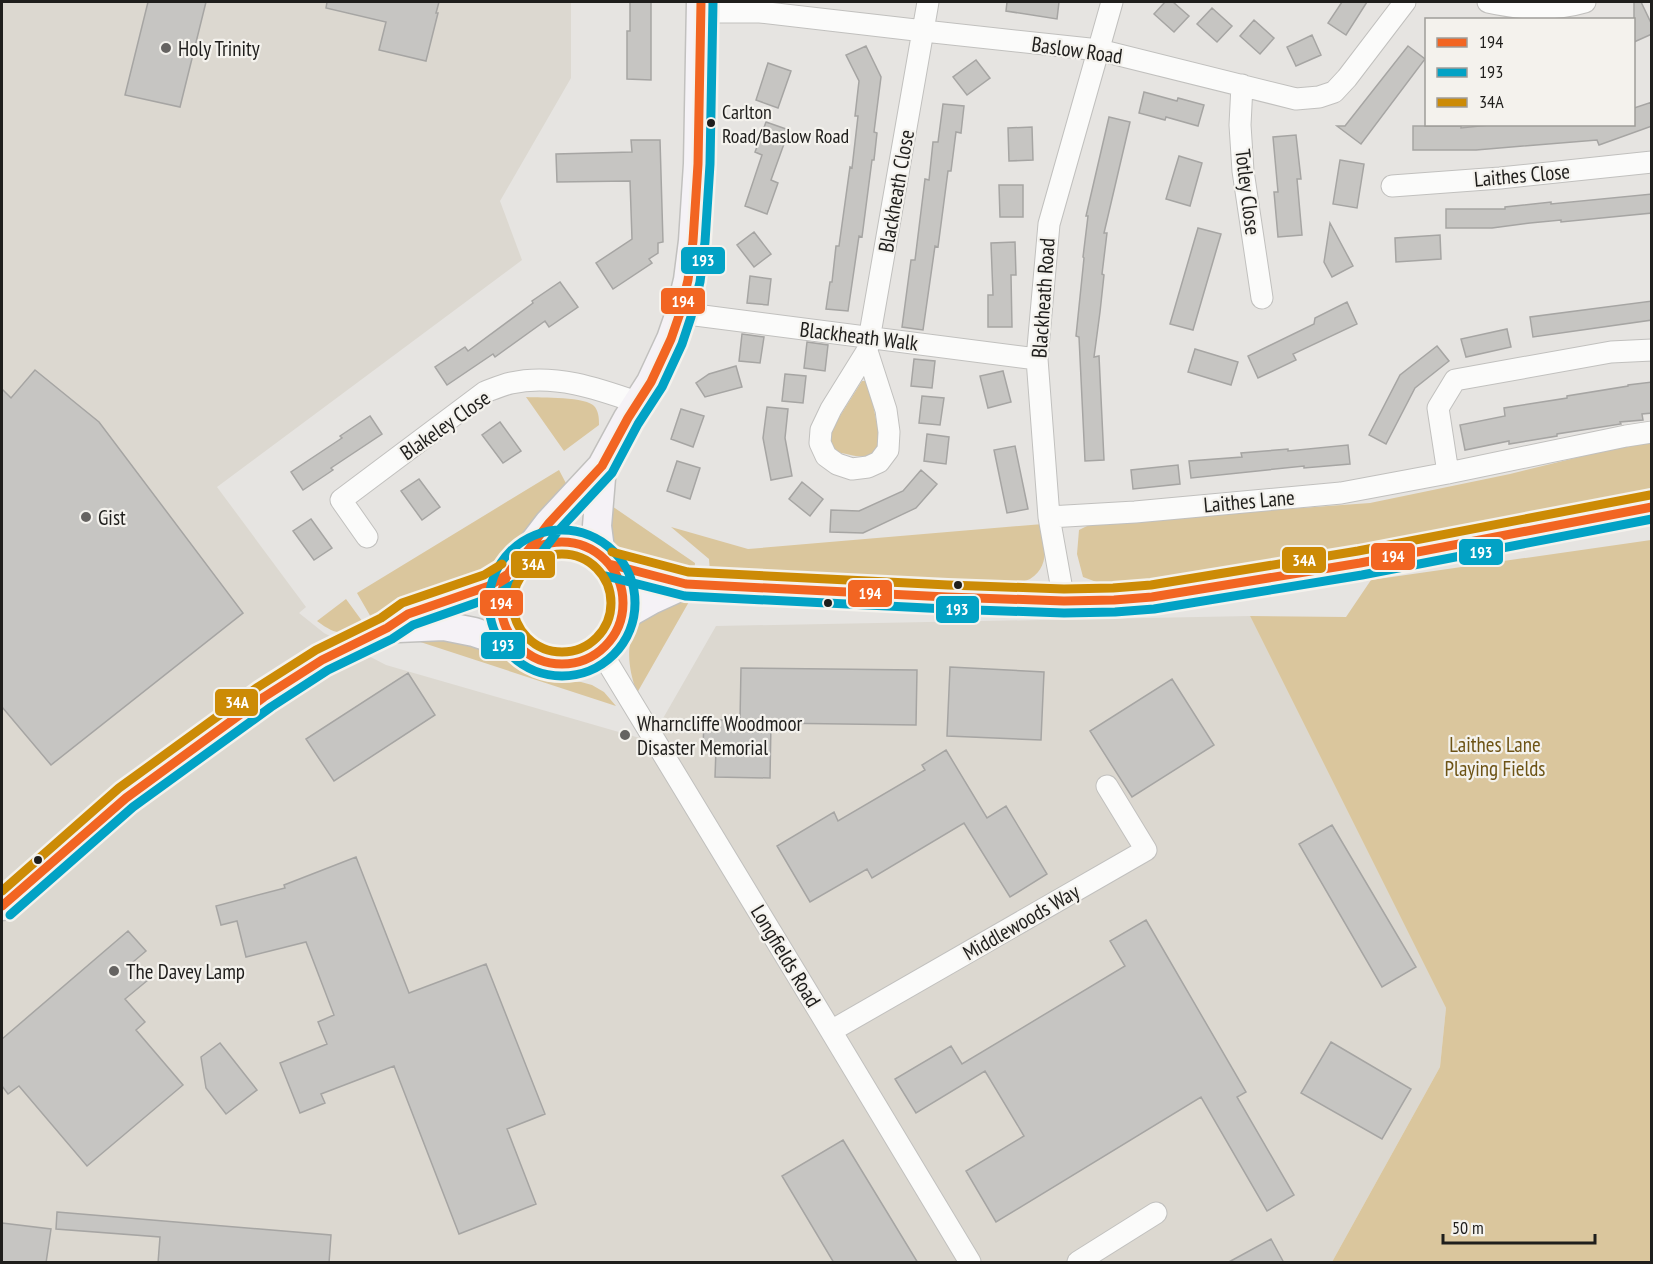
<svg xmlns="http://www.w3.org/2000/svg" width="1653" height="1264" viewBox="0 0 1653 1264" font-family="'PT Sans Narrow',sans-serif">
<rect width="100%" height="100%" fill="#e6e4e1"/>
<!-- built -->
<path fill="#dcd8d0" d="M2 2H571V78L500 201 522 260 217 487 306 607 299 613 324 633 386 665 650 741 716 626 1250 616 1446 1008 1440 1067 1332 1262H2Z"/>
<!-- green -->
<path fill="#dac69d" d="M862 381H868L881 443C868 464 857 455 835 452L828 435Z
M526 397C541 398 587 396 595 407 599 413 599 419 599 425L564 451Z
M1651 443V491L1475 528 1256 567 1110 587 1083 577 1077 554 1079 530 1093 523 1370 503 1510 474 1628 445Z
M559 470 569 489 528 533 501 553 488 578 372 619 357 593Z
M606 502 695 563 694 573 632 562 619 551 611 538Z
M1043 524C1045 544 1050 567 1030 579 1025 582 1016 582 1010 584L710 572 709 559 671 527 748 549Z
M1651 540V1262H1332L1440 1067 1446 1008 1250 616 1346 617 1371 580Z
M346 599 365 625C343 635 337 636 317 621Z
M690 600 637 693C624 657 624 624 662 605 670 601 681 601 690 600Z
M432 633 501 653 530 674 542 678 557 681 581 682 592 685 604 692 616 706 405 637Z"/>
<!-- building -->
<path fill="#c6c5c2" stroke="#a6a5a3" stroke-width="1.5" d="M148 2H206L180 107 125 95Z
M327 2H439L436 13H438L426 61 379 50 386 22 326 8Z
M630 2H651V80L627 79V31H630Z
M1007 2H1059L1057 19 1006 11Z
M1165 2H1173L1189 16 1174 32 1154 14Z
M1342 2H1367L1346 35 1328 23Z
M1634 2H1641L1652 25V34L1634 42Z
M1212 8 1232 26 1217 42 1197 24Z
M1254 20 1274 38 1260 54 1240 36Z
M1312 35 1321 55 1296 66 1287 47Z
M866 46 881 77 874 132 877 133 874 160H872L862 237 859 236 848 311 826 309 830 282H832L836 246H839L850 167 852 168 858 116H855L859 81 846 55Z
M1408 46 1425 59 1361 144 1337 126H1345Z
M976 60 990 78 967 95 953 77Z
M768 63 791 71 778 108 756 100Z
M1144 92 1177 101 1178 98 1204 105 1198 126 1166 117 1165 120 1139 113Z
M1652 102V126L1599 145 1597 140 1476 150H1413V126H1461V128L1499 124H1634V108Z
M943 104 964 106 961 133 956 132 951 171H948L938 247 935 246 923 330 902 327 911 260H915L925 179 929 180 933 142H938Z
M1109 117 1130 122 1104 233H1107L1102 274 1104 275 1100 312 1094 357 1099 356 1104 460 1085 461 1079 337 1076 336 1084 258 1083 257 1088 216H1086Z
M766 122 789 130 771 180 778 183 767 214 745 206 762 155 755 152Z
M1032 127 1033 160 1009 161 1008 128Z
M1296 135 1301 179H1297L1302 235 1278 237 1274 192H1278L1273 137Z
M631 140H660L663 242 658 243V253L649 259 652 263 613 289 596 263 632 239 630 181 557 182 556 154 632 152Z
M1179 156 1202 163 1190 206 1166 199Z
M1340 160 1364 164 1357 208 1333 204Z
M999 185H1023V217H1000Z
M1652 194V213L1561 222V220L1530 223 1492 228H1446V209H1505V207L1551 202V204Z
M1330 223 1353 266 1332 277 1324 262Z
M1198 228 1221 234 1193 330 1170 324Z
M754 232 771 254 754 267 737 245Z
M1440 235 1441 259 1396 262 1395 238Z
M1015 242 1016 275H1011L1012 327H988V295H993L991 243Z
M750 276 771 279 768 305 747 303Z
M560 282 578 307 549 327 545 321 495 357 493 354 447 385 435 367 465 347 468 351 533 303 532 301Z
M1652 301V320L1533 337 1530 317Z
M1347 302 1357 324 1293 354 1296 360 1258 378 1248 356 1314 324 1315 318Z
M1507 329 1511 347 1466 357 1461 339Z
M742 334 764 337 760 363 739 361Z
M807 342 828 345 825 371 804 368Z
M1437 346 1449 361 1415 388 1386 444 1369 435 1400 375Z
M1195 349 1238 362 1231 385 1188 372Z
M914 359 935 361 932 388 911 386Z
M736 366 742 387 705 397 696 383 709 374Z
M35 370 99 422 243 613 51 765 2 707V389L11 398Z
M1003 371 1011 402 988 408 980 376Z
M785 374 806 376 803 403 782 401Z
M1652 382V413L1642 414 1643 420 1620 422 1621 424 1557 434V436L1509 444V441L1465 450 1460 425 1505 416 1504 408 1567 398V396L1628 386V385Z
M922 396 944 398 940 425 919 423Z
M767 407 788 409 785 438 792 476 771 480 763 438Z
M681 409 704 416 693 447 671 439Z
M370 416 382 434 331 468 333 470 303 490 291 472 342 438 340 436Z
M500 422 521 451 503 463 482 435Z
M927 434 949 437 946 464 924 461Z
M1348 445 1350 464 1304 468V466L1191 478 1189 461 1242 457 1241 453 1265 451 1288 449V451Z
M1015 446 1028 509 1007 513 994 450Z
M677 461 700 468 690 499 667 491Z
M1178 465 1180 484 1133 489 1131 470Z
M921 470 937 484 916 508 863 533 830 532 831 510 859 511 903 491Z
M419 479 440 507 422 520 401 491Z
M802 482 823 499 810 516 789 499Z
M311 519 332 548 314 560 293 531Z
M950 667 1044 672 1041 740 947 736Z
M741 668 917 670 916 725 771 723 770 778 715 777 716 749H703L704 720H740Z
M408 673 435 715 334 781 306 739Z
M1172 679 1214 745 1132 797 1090 731Z
M946 750 987 818 1006 806 1047 874 1010 897 964 823 872 878 867 869 810 902 777 846 834 812 838 821 925 770 922 765Z
M1332 825 1416 967 1382 987 1299 844Z
M356 857 409 993 486 964 545 1114 507 1129 536 1204 459 1234 394 1066 321 1094 325 1103 300 1113 280 1063 327 1044 318 1022 334 1015 306 942 246 957 237 921 221 925 216 906 285 888 284 885Z
M1146 920 1246 1092 1237 1097 1294 1195 1267 1211 1201 1097 996 1222 966 1171 1024 1136 985 1071 916 1113 895 1079 951 1046 962 1064 1125 966 1110 941Z
M128 931 146 951 133 962 148 980 125 999 145 1022 136 1030 183 1085 87 1166 19 1086 8 1094 2 1086V1039Z
M1331 1042 1411 1089 1382 1139 1301 1093Z
M220 1043 257 1090 226 1114 206 1088 201 1057Z
M843 1140 918 1263H834L782 1176Z
M57 1212 331 1235 329 1263H158L160 1237 56 1229Z
M2 1223 51 1229 46 1263H2Z
M1271 1239 1284 1263H1227Z"/>
<g fill="none" stroke-linecap="round" stroke-linejoin="round">
<!-- street casing -->
<g stroke="#c1c0be" stroke-width="23">
<path id="street" d="M1488 2C1519 9 1554 11 1585 2
M701 12H760L924 31 1099 50 1296 99 1319 97 1334 92 1347 78 1405 2
M1242 85 1240 125 1243 171 1262 298
M1392 186 1500 178 1652 162
M680 313 1037 359
M867 351 886 410 889 432 888 450 879 462 868 467 852 469 837 464 826 456 820 443 821 430 831 409 867 351 928 2
M1448 473 1438 408 1455 380 1611 352 1652 350
M1049 517 1135 512 1341 493 1448 473 1626 436 1652 432
M367 537 341 500 485 392C493 389 502 385 511 383 554 373 599 389 639 403
M1064 601 1049 517 1037 359 1049 224 1112 2
M600 650 831 1031 970 1262
M831 1031 1146 850 1107 786
M1078 1262 1156 1213"/>
</g>
<!-- secondary casing -->
<g stroke="#c1c0be" stroke-width="31">
<path id="secondary" d="M501 603a61 61 0 1 1 122 0a61 61 0 1 1-122 0Z
M526 553 549 523 602 466 628 418 651 382 671 339 680 313 688 280 693 241 698 164 701 2
M601 557 597 526 602 466
M609 564 686 584 947 597 1064 601 1114 600 1152 597 1360 563 1652 507
M621 617 651 600 686 584
M398 628 444 626 474 632 521 648
M2 906 126 798 264 697 322 660 387 628 408 614 489 586 508 574"/>
</g>
<!-- street -->
<use href="#street" stroke="#fbfbfa" stroke-width="21"/>
<!-- secondary -->
<use href="#secondary" stroke="#f5f2f6" stroke-width="28"/>
<!-- bus-1 casing -->
<g stroke="#f4f2ed" stroke-width="14">
<path id="bus-1" d="M501 603a61 61 0 1 1 122 0a61 61 0 1 1-122 0Z
M526 553 549 523 602 466 628 418 651 382 671 339 680 313 688 280 693 241 698 164 701 2
M609 564 686 584 947 597 1064 601 1114 600 1152 597 1360 563 1652 507
M2 906 126 798 264 697 322 660 387 628 408 614 489 586 508 574"/>
</g>
<!-- bus-2 casing -->
<g stroke="#f4f2ed" stroke-width="14">
<path id="bus-2" d="M489 603a73 73 0 1 1 146 0a73 73 0 1 1-146 0Z
M536 560 558 531 612 473 638 424 662 387 682 344 691 317 700 282 705 242 710 164 713 2
M606 576 685 596 947 609 1064 613 1115 612 1154 609 1362 575 1652 519
M10 915 133 807 271 707 328 670 392 639 413 625 493 597 514 584"/>
</g>
<!-- bus-3 casing -->
<g stroke="#f4f2ed" stroke-width="14">
<path id="bus-3" d="M612 552 688 572 948 585 1064 589 1113 588 1151 585 1358 551 1650 495
M513 603a49 49 0 1 1 98 0a49 49 0 1 1-98 0Z
M2 891 119 788 258 687 316 650 381 618 402 603 484 575 502 564"/>
</g>
<!-- bus-1 -->
<use href="#bus-1" stroke="#f26522" stroke-width="9"/>
<!-- bus-2 -->
<use href="#bus-2" stroke="#02a2c5" stroke-width="9"/>
<!-- bus-3 -->
<use href="#bus-3" stroke="#cc8b06" stroke-width="9"/>
</g>
<!-- markers -->
<g fill="#656361" stroke="#f4f2ed" stroke-width="2">
<circle cx="166" cy="48" r="6"/>
<circle cx="86" cy="517" r="6"/>
<circle cx="625" cy="735" r="6"/>
<circle cx="114" cy="971" r="6"/>
</g>
<g fill="#1f1e1c" stroke="#f4f2ed" stroke-width="2">
<circle cx="711" cy="123" r="5"/>
<circle cx="958" cy="585" r="5"/>
<circle cx="828" cy="603" r="5"/>
<circle cx="38" cy="860" r="5"/>
</g>
<g text-anchor="middle" dominant-baseline="central" stroke-width="4.5" stroke-linejoin="round" paint-order="stroke">
<!-- bus labels -->
<g font-size="20" fill="#1f1e1c" stroke="#f4f2ed" text-anchor="start">
<text x="722" y="112">Carlton<tspan x="722" dy="24">Road/Baslow Road</tspan></text>
</g>
<!-- poi labels -->
<g font-size="21" fill="#1f1e1c" stroke="#f4f2ed" text-anchor="start">
<text x="178" y="48">Holy Trinity</text>
<text x="98" y="517">Gist</text>
<text x="637" y="723">Wharncliffe Woodmoor<tspan x="637" dy="24">Disaster Memorial</tspan></text>
<text x="126" y="971">The Davey Lamp</text>
</g>
<!-- street labels -->
<g font-size="21" fill="#1f1e1c" stroke="#f4f2ed">
<text transform="translate(1077 50) rotate(8)">Baslow Road</text>
<text transform="translate(1522 175) rotate(-5)">Laithes Close</text>
<text transform="translate(896 191) rotate(-80)">Blackheath Close</text>
<text transform="translate(1248 192) rotate(83)">Totley Close</text>
<text transform="translate(1043 298) rotate(-86)">Blackheath Road</text>
<text transform="translate(859 336) rotate(7)">Blackheath Walk</text>
<text transform="translate(445 425) rotate(-35)">Blakeley Close</text>
<text transform="translate(1249 501) rotate(-5)">Laithes Lane</text>
<text transform="translate(1021 922) rotate(-30)">Middlewoods Way</text>
<text transform="translate(786 956) rotate(59)">Longfields Road</text>
</g>
<!-- park labels -->
<g font-size="21" fill="#6d5315" stroke="#f4f2ed">
<text x="1495" y="744">Laithes Lane<tspan x="1495" dy="24">Playing Fields</tspan></text>
</g>
</g>
<g stroke="#f4f2ed" stroke-width="2">
<rect x="680" y="246" width="46" height="29" rx="6" fill="#02a2c5"/>
<rect x="660" y="287" width="46" height="28" rx="6" fill="#f26522"/>
<rect x="1458" y="538" width="46" height="28" rx="6" fill="#02a2c5"/>
<rect x="1370" y="542" width="46" height="29" rx="6" fill="#f26522"/>
<rect x="1281" y="546" width="46" height="28" rx="6" fill="#cc8b06"/>
<rect x="510" y="550" width="46" height="29" rx="6" fill="#cc8b06"/>
<rect x="847" y="579" width="46" height="29" rx="6" fill="#f26522"/>
<rect x="479" y="589" width="45" height="28" rx="6" fill="#f26522"/>
<rect x="935" y="595" width="45" height="29" rx="6" fill="#02a2c5"/>
<rect x="480" y="631" width="46" height="29" rx="6" fill="#02a2c5"/>
<rect x="214" y="688" width="45" height="29" rx="6" fill="#cc8b06"/>
</g>
<g font-size="16" text-anchor="middle" font-weight="bold" fill="#fff">
<text x="703" y="266">193</text>
<text x="683" y="307">194</text>
<text x="1481" y="558">193</text>
<text x="1393" y="562">194</text>
<text x="1304" y="566">34A</text>
<text x="533" y="570">34A</text>
<text x="870" y="599">194</text>
<text x="501" y="609">194</text>
<text x="957" y="615">193</text>
<text x="503" y="651">193</text>
<text x="237" y="708">34A</text>
</g>
<!-- border -->
<rect width="1653" height="1264" fill="none" stroke="#1f1e1c" stroke-width="6"/>
<!-- legend -->
<rect x="1425" y="18" width="210" height="108" fill="#f4f2ed" stroke="#9f9d99" stroke-width="1.5"/>
<rect x="1437" y="38" width="30" height="9" fill="#f26522" stroke="#9f9d99" stroke-width="1.5"/>
<text x="1479" y="48" font-size="18" fill="#1f1e1c">194</text>
<rect x="1437" y="68" width="30" height="9" fill="#02a2c5" stroke="#9f9d99" stroke-width="1.5"/>
<text x="1479" y="78" font-size="18" fill="#1f1e1c">193</text>
<rect x="1437" y="98" width="30" height="9" fill="#cc8b06" stroke="#9f9d99" stroke-width="1.5"/>
<text x="1479" y="108" font-size="18" fill="#1f1e1c">34A</text>
<!-- scale -->
<path d="M1443 1234v9h152v-9" fill="none" stroke="#1f1e1c" stroke-width="3"/>
<text x="1452" y="1234" font-size="18" fill="#1f1e1c" stroke="#f4f2ed" stroke-width="4.5" paint-order="stroke">50 m</text>
</svg>
